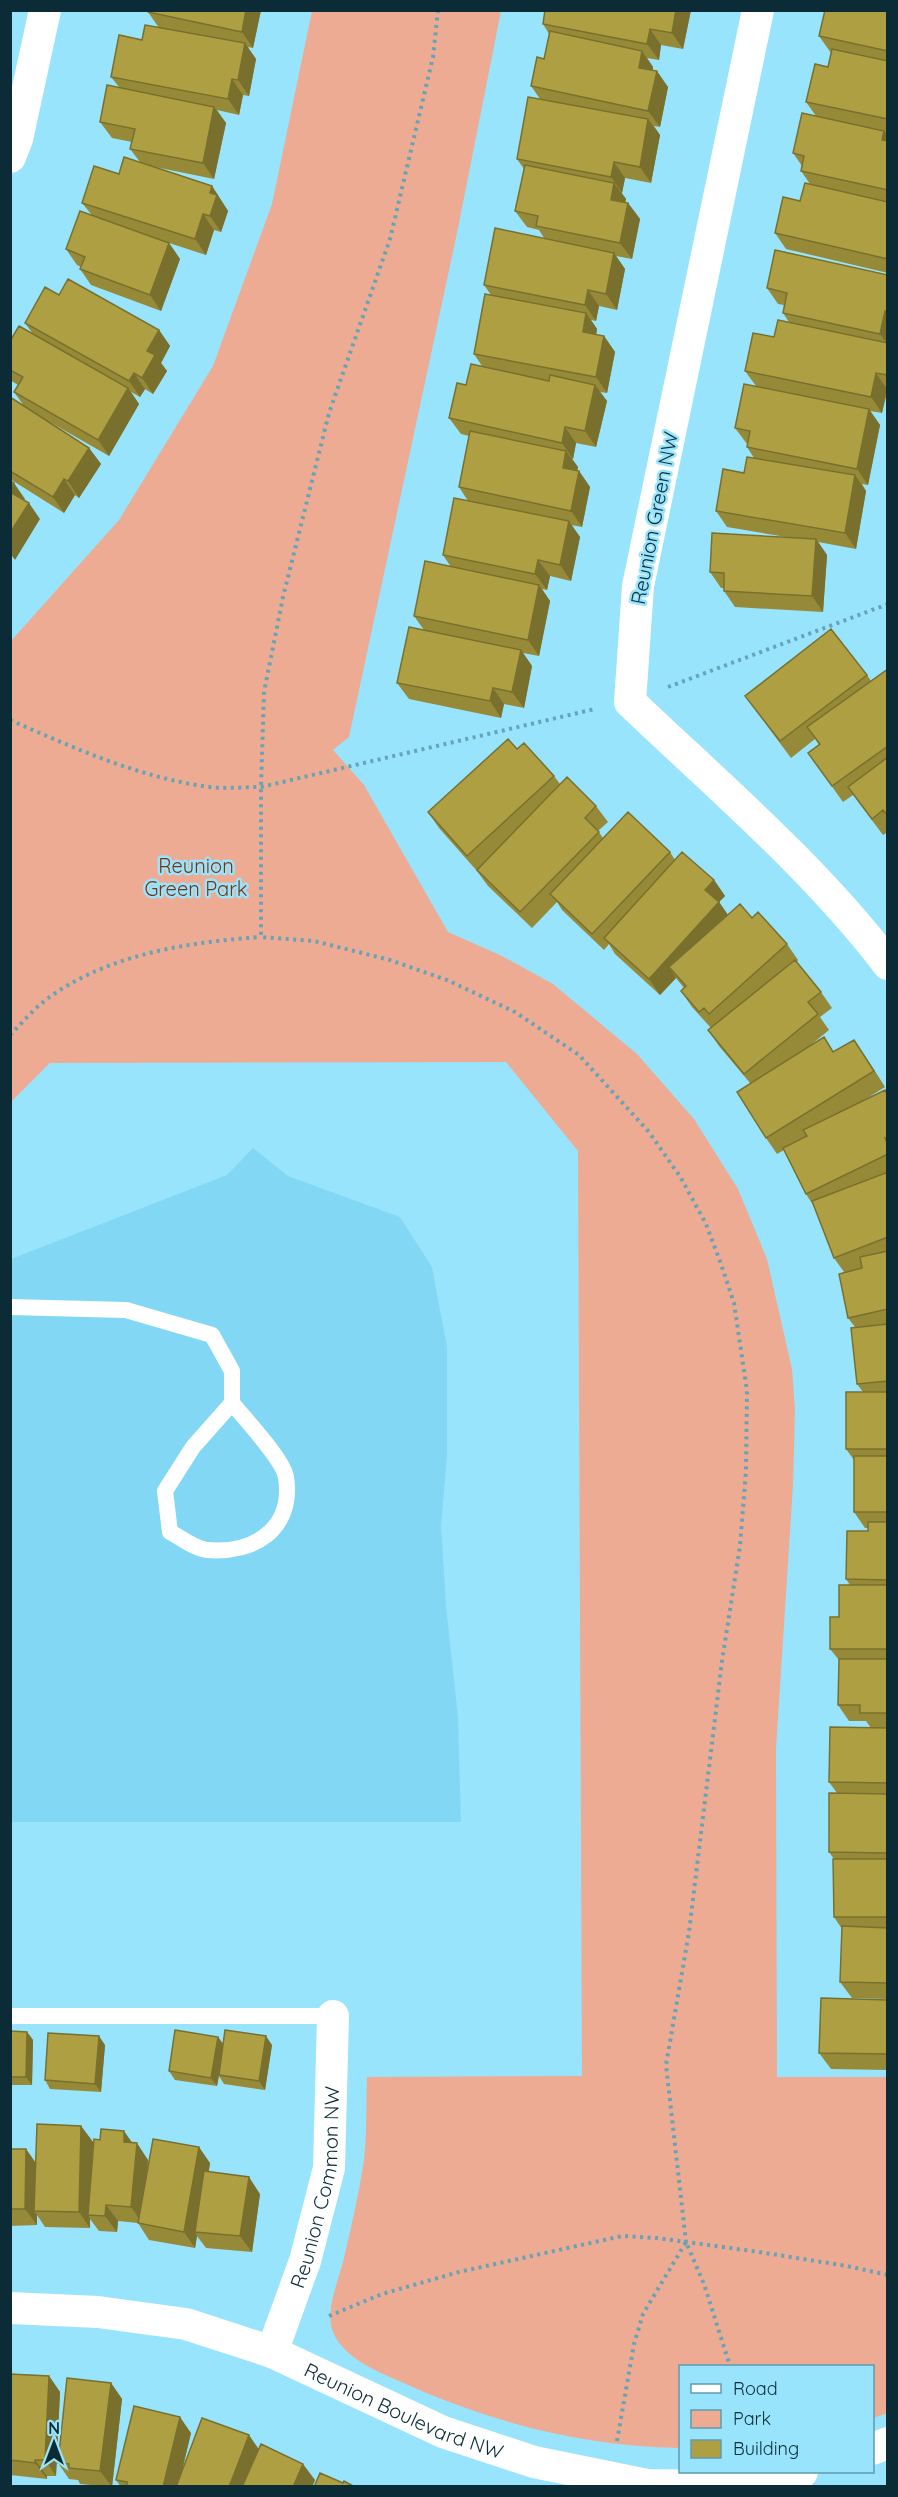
<svg xmlns="http://www.w3.org/2000/svg" width="898" height="2497" viewBox="0 0 898 2497" font-family="Quicksand,sans-serif">
<rect width="100%" height="100%" fill="#98e4fd"/>
<!-- built -->
<path fill="#82d8f4" d="M253 1148 288 1176 400 1217 432 1267 447 1347V1455L441 1526 446 1606 458 1717 461 1822H13L11 1820V1259L227 1175Z"/>
<!-- green -->
<path fill="#edab93" d="M312 11H501L457 233 349 737 333 750 364 785 448 932 502 956 553 984 637 1054 694 1119 738 1189 767 1259 792 1369 795 1409 793 1485 776 1749 777 2077H887L888 2413 873 2418 872 2366H680V2448C581 2446 489 2422 399 2381 376 2371 340 2356 332 2329 326 2310 338 2281 343 2262 351 2228 359 2194 364 2160 367 2133 366 2105 367 2077L582 2076 578 1151 506 1062 50 1063 11 1102V641L119 520 213 366 272 204Z"/>
<g fill="none" stroke-linecap="round" stroke-linejoin="round">
<!-- path -->
<path stroke="#66a3b6" stroke-width="4" stroke-dasharray="3 4.5" stroke-linecap="butt" d="M438 10 433 57 390 239 329 413 283 597 264 692 261 787V937L314 941 390 960 447 980 515 1012 579 1055 649 1132 681 1178 706 1224 721 1264 734 1303 747 1391 746 1471 740 1546 722 1661 689 1932 666 2065 686 2242
M668 687 888 604
M10 720C74 748 140 778 210 787 227 789 244 787 261 787L595 709
M10 1035C24 1021 38 1004 54 994 114 953 191 942 261 937
M329 2316 382 2294 459 2272 622 2236 657 2238 759 2252 847 2266 888 2275
M617 2441 634 2344 643 2314 686 2242 704 2284 730 2366"/>
<!-- lane -->
<path stroke="#fff" stroke-width="16" d="M10 1307 126 1310 212 1335 232 1371V1403C244 1418 283 1459 286 1477 294 1529 254 1554 207 1550 195 1549 180 1537 170 1532L165 1491 193 1447 232 1403
M10 2016H333"/>
<!-- street -->
<g stroke="#fff" stroke-width="32">
<path d="M758 10 638 586 630 702C718 786 814 867 888 964"/>
<path d="M10 157 17 139 45 10"/>
<path id="s1" d="M10 2308 98 2312 186 2324 272 2352 443 2432 534 2462 647 2485 711 2486 802 2472"/>
<path id="s2" d="M272 2352 305 2261 329 2168 333 2016"/>
<path d="M872 2449 888 2443"/>
</g>
</g>
<!-- wall -->
<path fill="#968a39" d="M143 10H261L253 48 247 47 256 59 249 96 243 95 239 115 217 110 226 123 214 179 155 167 212 186 228 211 221 232 214 230 206 255 169 243 180 259 161 311 91 285 80 269 81 267 77 265 66 249 91 214 82 203 119 174 140 162 130 149 132 142 112 138 100 122 119 87 111 77 142 40 159 28 148 12Z
M545 10H691L683 49 661 45 659 60 647 58 653 67V70L668 87 660 127 654 126 660 135 651 183 625 178 622 193 621 192 626 199 625 203H628L640 219 632 259 616 256 625 269 617 310 599 306 596 321 591 320 597 329 596 335 604 336 615 352 607 393 600 392 607 401 596 447 576 443 573 459H572L578 467 577 471H579L590 487 582 527 571 525 580 537 571 581 550 576 547 590 542 589 550 601 539 656 523 653 532 666 524 708 504 704 501 718 409 699 397 683 424 630 414 616 451 567 443 555 468 501 459 487 469 436 461 434 449 418 466 385 482 366 474 354 491 295 484 285 544 238 539 230 527 227 515 211 524 169 517 159 540 99 531 86 544 59 549 34 543 24Z
M888 10V133L885 132 888 135V273L786 249 775 233 800 201 810 184 801 171 802 166 793 153 816 116 806 102 828 67 831 53 819 36Z
M888 275V389L882 413 870 411 880 425 868 485 862 484 866 491 856 549 818 542 827 555 823 612 735 607 724 591V588H721L710 572 792 538 727 527 716 511 744 473 754 458 747 447V444L735 428 756 386 745 371 789 322 783 313 784 305 778 304 767 288Z
M59 295 159 330 170 346 161 363 167 371 153 394 145 389 140 397 131 392 139 404 109 456 41 417 89 448 101 464 79 498 75 495 64 513 10 479V397L24 406 14 392 18 385 10 380V341L33 334 25 323Z
M888 669V832L883 835 853 795 843 802 808 753 819 745 815 739 791 758 745 696 867 675 871 681Z
M517 749 554 776 560 784 596 806 608 822 598 831 603 838 670 852 675 860 714 880 725 896 719 902 728 915 752 918 787 944 798 960 797 962 821 992 832 1008 820 1017 829 1030 812 1044 834 1052 854 1040 885 1087 861 1102 885 1090 888 1094V1999L852 1998 840 1982 842 1929 834 1917V1859L829 1852 837 1793 829 1782 871 1728 866 1721H849L838 1705 839 1660 830 1649 839 1617 850 1585 846 1579 868 1531V1528H865L854 1512V1460L846 1449 863 1392 857 1384 855 1327 848 1318 844 1272 834 1258 813 1205 806 1194 784 1150 777 1154 766 1138 750 1083 719 1046 708 1030 711 1028 692 1007 681 991 684 988 676 978 660 995 615 954 609 944 604 950 562 910 557 902 532 928 488 886 477 871 439 828 428 812Z
M888 2000V2070L831 2069 819 2053Z
M10 2031 27 2032 33 2040 32 2085H10Z
M218 2037 223 2045H272L265 2090 224 2084 219 2076 217 2086 175 2080 169 2071Z
M105 2045 101 2092 50 2089 45 2080Z
M81 2126 93 2142 92 2161 133 2143 148 2160 147 2174 210 2163 209 2171 260 2194 252 2252 206 2248 197 2236 195 2248 149 2240 138 2223 118 2221 117 2232 99 2231 90 2219V2228L45 2227 37 2215V2225L10 2226V2149H26L35 2163Z
M10 2374 49 2376 60 2392 56 2476H47V2479L10 2475Z
M111 2383 122 2399 112 2487 80 2484 78 2480 69 2479 58 2463Z
M191 2433 182 2471 259 2449 315 2480 312 2487H121L116 2480Z"/>
<!-- shaded-wall -->
<path fill="#7a702e" d="M246 10H261L253 48 242 32Z
M676 10H691L683 49 672 33Z
M650 29 661 45 659 60 647 44Z
M245 43 256 59 249 96 238 80Z
M642 51 653 67 650 84 639 68Z
M657 71 668 87 660 127 648 111Z
M232 79 243 95 239 115 228 99Z
M214 107 226 123 214 179 203 163Z
M648 119 660 135 651 183 640 167Z
M884 131 888 135V147L882 140Z
M614 162 625 178 622 193 611 177Z
M614 183 626 199 622 216 611 200Z
M212 186 228 211 221 232 210 216V193Z
M628 203 640 219 632 259 620 243Z
M203 214 214 230 206 255 195 239Z
M169 243 180 259 161 311 150 295Z
M614 253 625 269 617 310 606 294Z
M588 290 599 306 596 321 585 305Z
M885 311 888 314V345L880 334Z
M586 313 597 329 594 348 583 332Z
M159 330 170 346 161 363 167 371 153 394 142 378 147 351Z
M604 336 615 352 607 393 596 377Z
M134 373 145 389 140 397 129 381Z
M876 373 887 389 882 413 871 397Z
M595 385 607 401 596 447 585 431Z
M128 388 139 404 109 456 98 440Z
M869 409 880 425 868 485 857 469Z
M565 427 576 443 573 459 562 443Z
M89 448 101 464 79 498 68 481Z
M566 451 578 467 574 484 563 468Z
M579 471 590 487 582 527 571 511Z
M855 475 866 491 856 549 845 533Z
M64 479 75 495 64 513 53 497Z
M14 483 25 499 20 507 10 493V488Z
M29 503 40 519 15 560 10 553V533Z
M569 521 580 537 571 581 560 565Z
M816 539 827 555 823 612 812 596Z
M538 560 550 576 547 590 535 574Z
M539 585 550 601 539 656 528 640Z
M521 650 532 666 524 708 512 692Z
M493 688 504 704 501 718 490 701Z
M714 880 725 896 719 902 730 918 669 967 676 978 660 995 649 979 705 890Z
M854 1040 865 1056 885 1087 874 1071Z
M27 2032 33 2040 32 2085 26 2077Z
M99 2036 105 2045 101 2092 95 2084Z
M266 2036 272 2045 265 2090 259 2081Z
M218 2037 224 2045 217 2086 211 2078Z
M81 2126 93 2142 91 2215H88L90 2219V2228L79 2212Z
M124 2131 136 2148 124 2142Z
M137 2143 148 2160 142 2223 131 2207Z
M199 2147 210 2163 198 2232H195L197 2236 195 2248 184 2232Z
M26 2149 38 2166 34 2211 37 2215V2225L25 2209Z
M249 2177 260 2194 252 2252 240 2236Z
M106 2205 118 2221 117 2232 105 2216Z
M49 2376 60 2392 56 2476 45 2460Z
M111 2383 122 2399 112 2487 100 2471Z
M180 2417 191 2433 178 2487H163Z
M249 2435 260 2451 247 2487H229Z
M35 2460 47 2476V2479L35 2463Z
M303 2464 315 2480 312 2487H293Z"/>
<!-- building -->
<path fill="#aea042" stroke="#7a702e" stroke-width="1.5" d="M148 10H246L242 32 148 12Z
M545 10H676L672 33 650 29 647 44 543 24Z
M825 10H888V51L819 36Z
M145 25 245 43 238 80 232 79 228 99 111 77 119 35 142 40Z
M550 31 642 51 639 68 657 71 648 111 531 86 537 57 544 59Z
M832 49 888 61V119L806 102 815 64 828 67Z
M107 85 214 107 203 163 130 149 135 129 100 122Z
M528 97 648 119 640 167 614 162 611 177 517 159Z
M802 113 884 131 882 140 888 141V190L801 171 804 156 793 153Z
M124 157 212 186 210 193 217 195 210 216 203 214 195 239 82 203 94 166 119 174Z
M525 165 614 183 611 200 628 203 620 243 536 226 538 216 515 211Z
M805 183 888 202V259L775 233 783 197 800 201Z
M80 211 169 243 150 295 80 269 85 257 66 249Z
M495 228 614 253 606 294 588 290 585 305 484 285Z
M775 250 888 275V311H885L880 334 783 313 787 293 767 288Z
M68 279 159 330 147 351 155 355 142 378 134 373 129 381 25 323 45 287 59 295Z
M485 294 586 313 583 332 604 336 596 377 474 354Z
M778 320 888 343V375L876 373 871 397 745 371 753 333 774 337Z
M19 326 128 388 98 440 14 392 23 377 10 370V341Z
M471 364 549 381 550 375 595 385 585 431 565 427 562 443 449 418 457 383 466 385Z
M744 384 869 409 857 469 747 447 750 431 735 428Z
M10 397 89 448 68 481 64 479 53 497 10 471Z
M470 431 566 451 563 468 579 471 571 511 459 487Z
M747 457 855 475 845 533 716 511 723 469 744 473Z
M10 481 14 483 10 488Z
M10 492 29 503 10 533Z
M454 498 569 521 560 565 538 560 535 574 443 555Z
M712 533 816 539 812 596 724 591V573L710 572Z
M425 561 539 585 528 640 414 616Z
M409 627 521 650 512 692 493 688 490 701 397 683Z
M831 629 867 675 780 741 745 696Z
M888 669V746L832 786 808 753 820 744 807 727Z
M508 739 517 749 524 743 554 776 467 856 428 812Z
M888 757V816L883 810 872 819 848 787Z
M567 777 596 806 585 818 599 832 520 912 477 870Z
M628 812 670 852 592 934 550 894Z
M682 852 714 880 705 890 719 902 649 979 604 938Z
M740 904 752 918 758 912 787 944 709 1014 704 1008 699 1012 681 991 686 986 669 967Z
M795 960 821 992 808 1002 818 1014 744 1074 708 1030Z
M824 1037 833 1052 854 1040 874 1071 766 1138 737 1092Z
M885 1090 888 1096V1137L885 1138 888 1145V1154L806 1194 783 1148 807 1136 803 1130Z
M888 1172V1237L834 1258 812 1201Z
M888 1251V1309L848 1318 839 1274 862 1268 860 1257Z
M888 1324V1381L857 1384 851 1328Z
M846 1392H888V1449H846Z
M854 1456H888V1512H854Z
M868 1522H888V1580L846 1579 847 1531H868Z
M839 1585H888V1649H830V1617H839Z
M839 1659H888V1713H860V1705H838Z
M830 1727 888 1728V1783L829 1782Z
M829 1793 888 1794V1853L829 1852Z
M833 1859H888V1917H834Z
M842 1926 888 1928V1983L840 1982Z
M821 1998 888 2000V2054L819 2053Z
M175 2030 218 2037 211 2078 169 2071Z
M225 2030 266 2036 259 2081 219 2075Z
M10 2031 27 2032 26 2077H10Z
M48 2033 99 2036 95 2084 45 2080Z
M37 2124 81 2126 79 2212 34 2211Z
M101 2129 124 2131V2142L137 2143 131 2207 106 2205 105 2216 88 2215 94 2139 100 2140Z
M153 2139 199 2147 184 2232 138 2223Z
M10 2149H26L25 2209H10Z
M204 2171 249 2177 240 2236 195 2232Z
M10 2374 49 2376 45 2460H35V2463L10 2460Z
M67 2378 111 2383 100 2471 69 2468V2464L58 2463Z
M134 2406 180 2417 163 2487H131L127 2486V2482L116 2480Z
M202 2418 249 2435 229 2487H176Z
M261 2444 303 2464 293 2487H242Z
M320 2473 343 2483 344 2481 355 2487H314Z"/>
<g text-anchor="middle" dominant-baseline="central" stroke-width="5" stroke-linejoin="round" paint-order="stroke">
<!-- street labels -->
<g font-size="20" fill="#0b2c36" stroke="#98e4fd">
<text transform="translate(654 518) rotate(-79)">Reunion Green NW</text>
<text stroke="none"><textPath href="#s2" startOffset="172">Reunion Common NW</textPath></text>
<text stroke="none"><textPath href="#s1" startOffset="412">Reunion Boulevard NW</textPath></text>
</g>
<!-- park labels -->
<g font-size="20" fill="#7f310f" stroke="#98e4fd">
<text x="196" y="865">Reunion<tspan x="196" dy="23">Green Park</tspan></text>
</g>
</g>
<!-- border -->
<rect width="898" height="2497" fill="none" stroke="#0b2c36" stroke-width="24"/>
<!-- legend -->
<rect x="679" y="2365" width="195" height="108" fill="#98e4fd" stroke="#609aad" stroke-width="1.5"/>
<rect x="691" y="2384" width="30" height="9" fill="#ffffff" stroke="#609aad" stroke-width="1.5"/>
<text x="733" y="2395" font-size="18" fill="#0b2c36">Road</text>
<rect x="691" y="2410" width="30" height="18" fill="#edab93" stroke="#609aad" stroke-width="1.5"/>
<text x="733" y="2425" font-size="18" fill="#0b2c36">Park</text>
<rect x="691" y="2440" width="30" height="18" fill="#aea042" stroke="#609aad" stroke-width="1.5"/>
<text x="733" y="2455" font-size="18" fill="#0b2c36">Building</text>
<!-- north arrow -->
<g transform="translate(54 2443)" stroke="#98e4fd" stroke-width="4.5" paint-order="stroke">
<path d="M0-4.5L10 22L0 15L-10 22Z" fill="#0b2c36"/>
<text y="-9" font-size="16" font-weight="bold" text-anchor="middle" fill="#0b2c36">N</text>
</g>
</svg>
